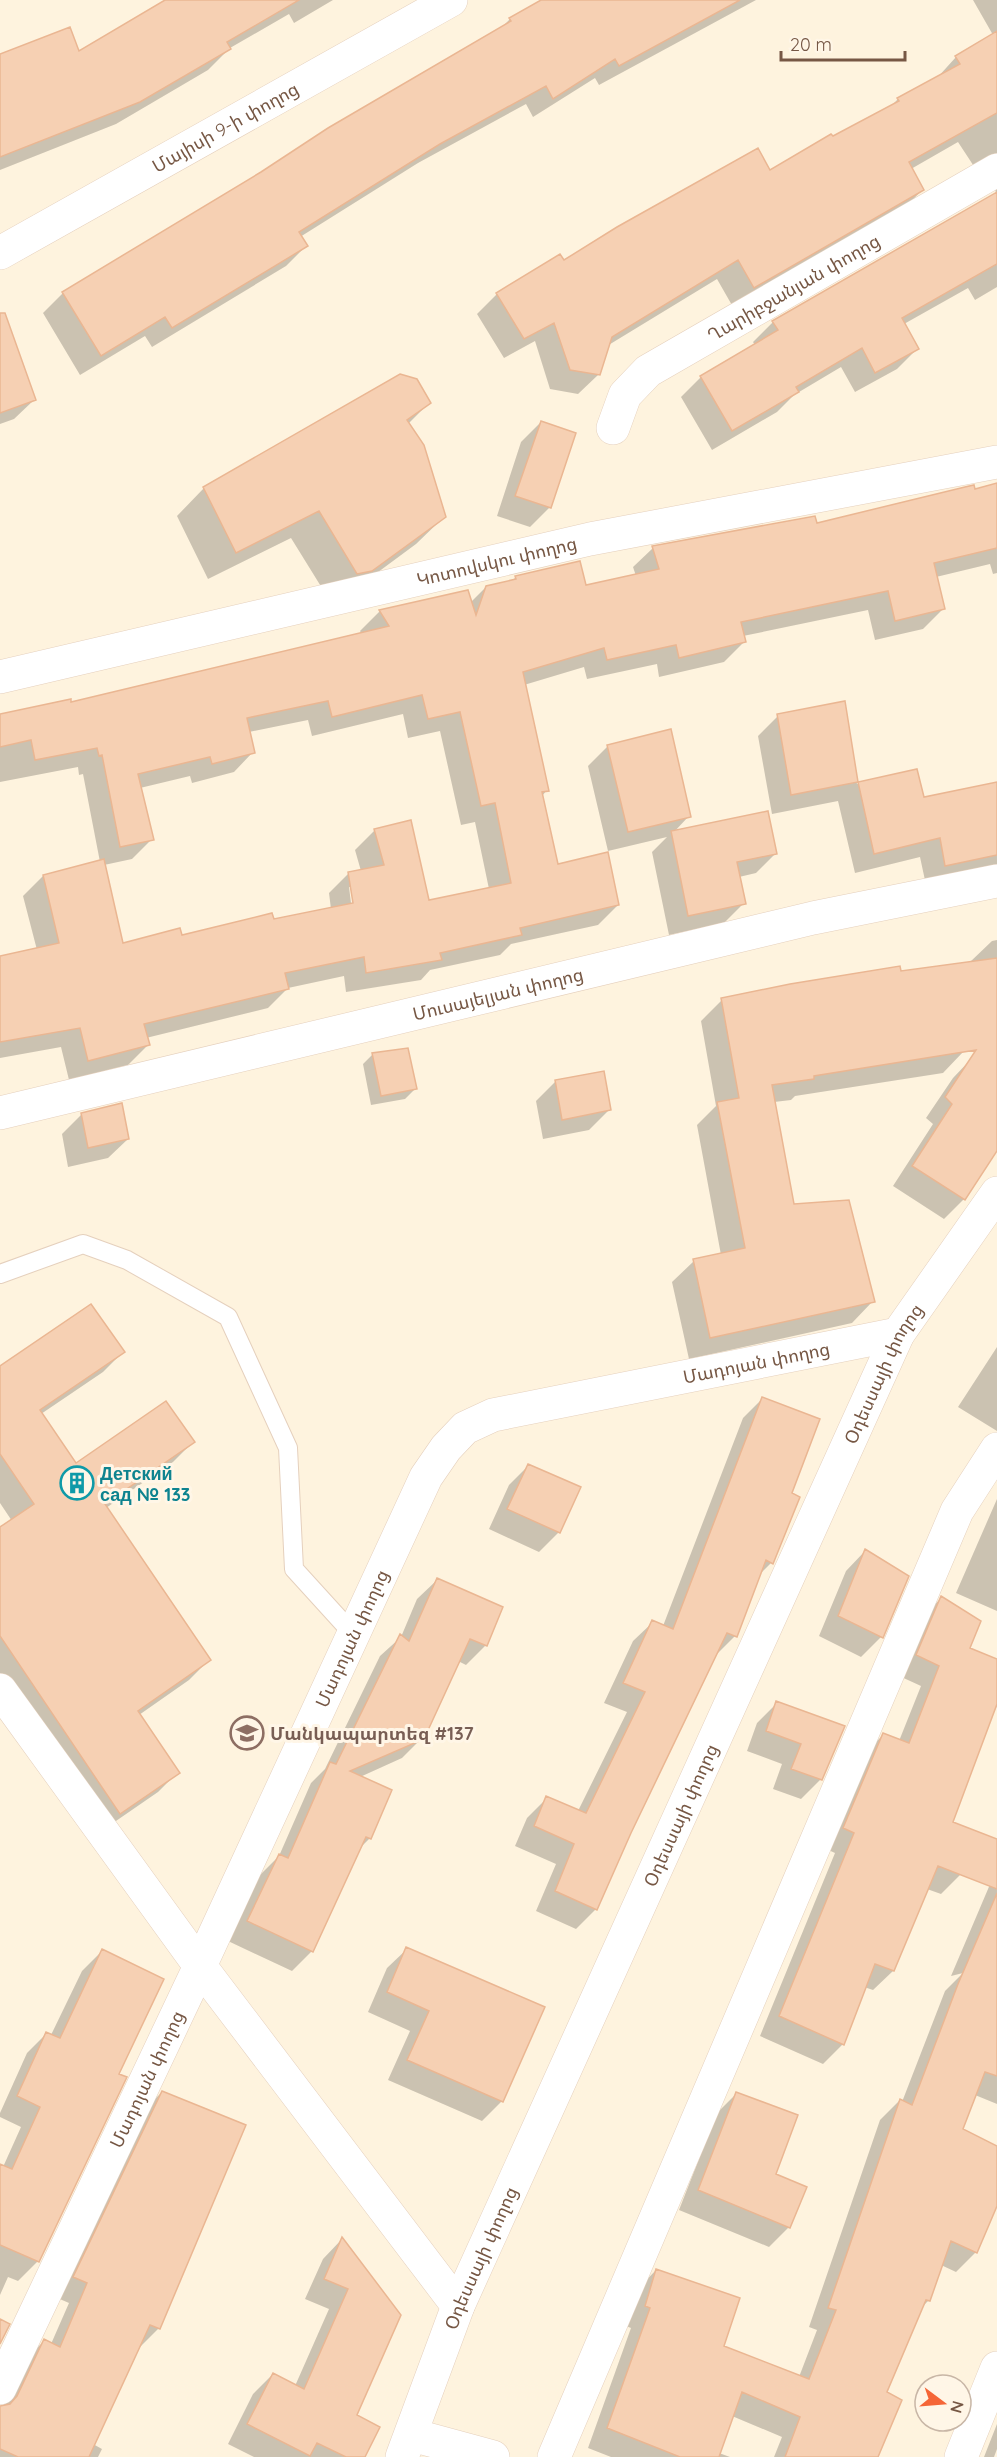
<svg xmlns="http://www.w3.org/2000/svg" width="997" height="2457" viewBox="0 0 997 2457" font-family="Quicksand,'Noto Sans Armenian',sans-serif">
<rect width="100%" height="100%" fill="#fef3de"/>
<!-- shadow -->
<path fill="#0003" fill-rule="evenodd" d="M168 0H333L294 23 289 14 230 48 208 70 116 124 0 170V56L78 53Z
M544 0H756L599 85 595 78 533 117 526 104 418 163 300 237 306 246 286 266 152 347 145 336 80 375 43 313 63 293 499 30 510 19Z
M973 0H997V287L975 300 968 288 904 324 917 349 897 369 855 392 841 367 794 395 777 412 712 450 681 397 701 377 755 345 753 342 773 322 996 194 994 181 977 171 958 142 911 169 922 190 903 210 733 307 717 279 607 346 598 375 578 394 550 389 535 341 504 358 477 314 497 294 564 262 770 172 889 108 898 99 937 78 956 57 993 35Z
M0 330 34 400 14 419 0 424Z
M429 403 408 424 444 517 416 544 343 598 330 601 291 538 208 579 177 516 204 488Z
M541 422 550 507 530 527 497 516 521 442Z
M997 485V573L993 574 990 564 936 577 943 609 923 629 875 640 868 610 743 636 744 642 724 662 659 677 657 664 587 679 584 667 524 685 547 790 542 796 557 865 618 905 598 925 511 944 500 955 430 970 421 980 346 992 344 976 288 988 268 1008 146 1038 148 1045 128 1065 69 1080 61 1047 0 1058V957L37 950 23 896 43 876 100 862 83 774 79 775 78 767 0 782V715L70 703 362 634 360 631 380 611 470 603 486 587 512 581 516 577 585 587 636 576 633 567 653 548 816 525ZM403 714 408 738 440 731 461 825 475 822 489 889 428 902 375 830 355 850 361 871 349 873 329 893 331 909 273 921 122 945 104 865 132 859 152 839 140 788 190 776 192 783 234 772 253 752 249 732 308 720 312 736ZM349 887H352L355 910 352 911Z
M843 703 857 784 916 770 923 799 997 784V870L926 885 920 857 855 873 838 801 772 814 758 736 778 716Z
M608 746 689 816 674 832 775 854 756 873 739 877 744 903 724 923 669 935 652 852 667 837 608 851 588 766Z
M997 940V1038L963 1052 943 1073 795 1096 791 1100 774 1102 793 1206 873 1301 852 1323 689 1359 672 1282 694 1261 721 1255 697 1125 716 1106 701 1021 722 1000 970 962 992 941Z
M373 1054 415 1089 405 1099 371 1105 363 1064Z
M972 1058 997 1075V1149L964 1199 944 1219 893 1186 933 1124 926 1118 953 1078Z
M556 1081 609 1110 589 1130 543 1139 536 1101Z
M82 1114 128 1139 108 1158 68 1167 62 1134Z
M997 1347V1431L958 1407Z
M123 1352 103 1372 41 1414 75 1465 193 1442 173 1462 106 1508 209 1660 189 1680 139 1715 178 1772 158 1792 100 1832 0 1684V1529L12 1521 0 1503V1368Z
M763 1398 790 1494 798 1498 771 1563 758 1576 735 1636 715 1656 630 1832 596 1909 576 1929 536 1911 556 1864 515 1846 527 1818 547 1798 578 1811 627 1712 604 1703 633 1641 653 1622 663 1626 743 1418Z
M529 1465 559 1532 539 1552 489 1529 509 1485Z
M997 1499V1611L956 1593Z
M865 1551 881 1637 861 1657 819 1636 846 1571Z
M437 1580 486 1645 466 1665 458 1661 422 1738 402 1758 360 1777 370 1838 359 1849 311 1952 292 1971 228 1941 260 1875 279 1856 311 1783 325 1769 380 1656 401 1637 417 1599Z
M941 1598 968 1648 997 1660V1706L989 1721 952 1823 961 1874 941 1894 927 1889 893 1971 873 1990 864 1987 843 2044 823 2064 760 2036 835 1853 824 1848 863 1755 883 1735 899 1741 921 1686 897 1675 922 1618Z
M777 1703 843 1727 821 1779 801 1799 773 1789 782 1764 747 1751 757 1723Z
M997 1876V2104L975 2095 962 2130 997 2147V2202L976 2252 956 2272 941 2265 928 2301 921 2308 885 2392 876 2457H774L782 2437 732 2416 719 2453 730 2457H611L588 2448 631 2328 626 2326 637 2290 656 2270 722 2347 799 2377 817 2330 809 2327 880 2120 900 2100 902 2102 945 1991 963 1973 951 1976 991 1882Z
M407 1949 502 2101 482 2121 388 2080 410 2031 368 2012 387 1968Z
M102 1951 117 2074 38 2261 18 2281 8 2277 0 2295V2166L3 2167 21 2127 0 2117V2113L27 2053 47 2033 51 2035 82 1971Z
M162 2092 159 2328 139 2348 93 2444 102 2449 98 2457H0V2408H2L24 2361 44 2341 51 2344 69 2303 55 2297 142 2112Z
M737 2093 774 2175 789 2227 769 2247 679 2210 717 2113Z
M342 2239 399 2315 355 2415 363 2457H254L228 2444 253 2394 273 2374 295 2386 329 2309 305 2299 323 2259Z
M997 2424V2449L994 2457H984Z"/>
<!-- building -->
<path fill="#f6d0b3" stroke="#eab692" stroke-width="1.5" d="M165 0H299L227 42 231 49 140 102 0 157V54L70 27 79 51Z
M541 0H740L619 66 615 59 553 99 546 86 440 144 299 232 308 246 172 328 165 317 101 356 62 292 261 172 328 128 511 21 509 18Z
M997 31V113L909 162 924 190 754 288 738 260 612 337 600 375 570 370 554 323 524 339 496 293 560 254 564 260 617 227 758 148 770 170 831 134 833 136 899 101 897 98 960 64 955 56Z
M997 192V264L902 318 919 349 875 373 862 348 796 387 799 392 732 431 700 376 778 330 772 321Z
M0 313H5L36 400 0 413Z
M400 374 417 379 431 403 407 420 424 445 446 517 372 571 357 574 319 511 236 553 203 487Z
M541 421 576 433 551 508 515 496Z
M997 483V548L934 563 945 609 895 621 888 591 741 622 746 642 679 658 676 645 607 660 604 648 523 672 549 791 542 792 558 864 608 852 619 905 520 928 522 935 440 953 442 960 366 973 364 957 285 973 289 989 144 1024 150 1045 88 1061 80 1028 0 1042V956L59 943 43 875 104 859 123 943 180 928 182 935 272 913 274 919 353 903 348 872 384 865 374 829 411 820 429 900 511 883 495 803 481 806 460 712 428 719 422 695 332 717 328 701 247 718 255 753 212 764 210 757 138 774 154 840 120 847 102 755 99 756 97 748 35 760 31 740 0 747V714L71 699V702L389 626 379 610 468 590 476 615 486 586 516 579 515 576 580 561 586 585 659 569 652 546 815 516 817 523 965 487 974 485 975 489Z
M845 701 858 782 791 795 777 714Z
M671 729 691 817 628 832 607 745Z
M917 769 924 797 997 782V855L945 866 940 838 874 854 858 782Z
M768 811 777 854 737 862 746 904 688 916 671 831Z
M997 958V1151L965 1200 912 1166 952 1104 945 1097 976 1050 814 1076V1079L772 1085 794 1204 849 1200 875 1302 710 1338 693 1259 745 1248 717 1102 739 1098 721 998 790 984 900 966 901 971Z
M408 1048 417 1089 381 1096 372 1053Z
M604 1071 611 1110 562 1120 555 1080Z
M122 1103 129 1139 88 1148 81 1113Z
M91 1304 125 1352 40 1410 76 1463 166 1401 195 1442 105 1504 211 1660 138 1711 180 1773 120 1814 0 1636V1527L34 1504 0 1454V1366Z
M762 1397 820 1419 792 1493 800 1497 773 1564 766 1560 737 1637 727 1633 631 1833 597 1910 555 1891 574 1844 534 1826 546 1796 586 1813 645 1692 623 1683 652 1620 673 1629Z
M528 1464 581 1487 560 1533 507 1509Z
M865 1549 909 1576 883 1638 838 1616Z
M437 1578 503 1607 487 1646 470 1639 424 1739 350 1771 392 1790 371 1839 366 1837 313 1952 247 1921 279 1854 288 1858 330 1762 336 1764 400 1634 409 1641Z
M941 1596 981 1621 970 1648 997 1659V1704L953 1822 997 1839V1889L938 1866 894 1971 875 1964 844 2045 779 2016 854 1833 843 1828 883 1733 909 1743 939 1666 916 1655Z
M776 1701 845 1726 822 1780 791 1769 801 1744 766 1731Z
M997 1893V2076L985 2072 963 2129 997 2146V2206L977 2253 951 2241 930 2301 926 2300 887 2392 902 2400 878 2457H785L800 2417 742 2392 719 2457H680L607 2428 650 2308 645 2306 656 2269 740 2298 724 2346 809 2379 836 2310 828 2308 900 2099 912 2105 958 1984Z
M406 1947 545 2007 503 2102 407 2060 429 2011 387 1992Z
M102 1949 164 1979 119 2074 127 2077 39 2262 0 2245V2164L12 2169 40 2107 17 2096 46 2032 60 2038Z
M162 2091 246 2125 160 2329 150 2325 89 2457H18L0 2449V2406L10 2404 17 2396 44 2339 60 2347 87 2283 73 2277Z
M736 2092 798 2115 776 2174 807 2187 790 2228 698 2190Z
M342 2237 401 2315 357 2415 380 2427 365 2457H346L317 2443 310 2456 247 2424 273 2373 304 2389 348 2289 324 2279Z
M0 2319 10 2324 0 2344Z"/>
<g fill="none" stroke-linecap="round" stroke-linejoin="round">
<!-- service casing -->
<g stroke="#e5d0bd" stroke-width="20">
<path id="service" d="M0 1274 83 1244 127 1260 228 1317 288 1448 294 1569 354 1635"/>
</g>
<!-- minor casing -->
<g stroke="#e5d0bd" stroke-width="34">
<g id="minor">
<path id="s1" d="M613 428 625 395 648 371 997 170"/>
<path id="s2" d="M0 677 590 539 997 462"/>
<path id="s3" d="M0 1113 813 918 997 881"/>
<path d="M0 1690 200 1966 458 2306"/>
<path id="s4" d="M0 2388 200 1966 426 1477 446 1448 465 1428 493 1415 898 1334"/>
<path d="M412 2435 493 2457"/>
<path id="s5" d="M402 2457 458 2306 898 1334 997 1193"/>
<path d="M554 2457 957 1511 997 1449"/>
<path d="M961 2457 997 2368"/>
</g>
</g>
<!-- tertiary casing -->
<g stroke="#e5d0bd" stroke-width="34">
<g id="tertiary">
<path id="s6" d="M0 253 451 0"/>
</g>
</g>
<!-- service -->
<use href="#service" stroke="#fff" stroke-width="18"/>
<!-- minor -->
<use href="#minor" stroke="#fff" stroke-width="33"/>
<!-- tertiary -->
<use href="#tertiary" stroke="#fff" stroke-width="33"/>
</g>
<!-- icons -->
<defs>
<g id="building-ring" transform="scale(1.725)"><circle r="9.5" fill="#fff6e7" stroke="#0f9aa8" stroke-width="1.5"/><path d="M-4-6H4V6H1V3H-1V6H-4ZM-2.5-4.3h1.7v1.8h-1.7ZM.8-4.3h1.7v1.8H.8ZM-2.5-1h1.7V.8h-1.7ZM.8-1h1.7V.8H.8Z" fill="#0f9aa8"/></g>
<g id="school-ring" transform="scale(1.725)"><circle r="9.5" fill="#fff6e7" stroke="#8d6e63" stroke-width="1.5"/><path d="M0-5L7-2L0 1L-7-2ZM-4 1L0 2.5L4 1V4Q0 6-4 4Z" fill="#8d6e63"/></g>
</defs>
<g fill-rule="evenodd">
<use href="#building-ring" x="77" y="1483"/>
<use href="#school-ring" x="247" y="1733"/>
</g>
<g text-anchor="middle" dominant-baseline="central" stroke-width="6" stroke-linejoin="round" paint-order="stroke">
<!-- street labels -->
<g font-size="18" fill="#765744" stroke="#fff6e7">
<text stroke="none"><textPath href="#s6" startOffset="258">Մայիսի 9-ի փողոց</textPath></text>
<text stroke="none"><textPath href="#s1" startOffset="236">Ղարիբջանյան փողոց</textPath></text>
<text stroke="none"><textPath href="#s2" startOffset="510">Կոտովսկու փողոց</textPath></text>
<text stroke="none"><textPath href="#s3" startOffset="512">Մուսայելյան փողոց</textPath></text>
<text stroke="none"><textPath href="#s4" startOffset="1368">Մադոյան փողոց</textPath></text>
<text stroke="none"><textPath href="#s5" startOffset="1186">Օդեսսայի փողոց</textPath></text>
<text stroke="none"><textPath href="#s4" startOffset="828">Մադոյան փողոց</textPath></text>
<text stroke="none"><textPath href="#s5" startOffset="700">Օդեսսայի փողոց</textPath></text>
<text stroke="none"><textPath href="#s4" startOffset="342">Մադոյան փողոց</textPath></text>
<text stroke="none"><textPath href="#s5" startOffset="214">Օդեսսայի փողոց</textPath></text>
</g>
<!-- culture labels -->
<g font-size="18" font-weight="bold" fill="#0d838f" stroke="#fff6e7" text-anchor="start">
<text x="100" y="1473">Детский<tspan x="100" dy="21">сад № 133</tspan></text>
</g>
<!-- education labels -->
<g font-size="18" font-weight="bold" fill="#785e54" stroke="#fff6e7" text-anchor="start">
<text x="270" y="1733">Մանկապարտեզ #137</text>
</g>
</g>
<!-- north arrow -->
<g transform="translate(943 2403) rotate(106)"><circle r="28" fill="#fff6e7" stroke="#c8b6a6" stroke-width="1.5"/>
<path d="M0-4.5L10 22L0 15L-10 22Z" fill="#f56637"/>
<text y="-9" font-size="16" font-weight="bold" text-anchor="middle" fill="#765744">N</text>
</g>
<!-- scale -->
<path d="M781 51v9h124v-9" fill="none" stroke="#765744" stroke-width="3"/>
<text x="790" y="51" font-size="18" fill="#765744" stroke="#fff6e7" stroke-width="4.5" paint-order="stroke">20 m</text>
</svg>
